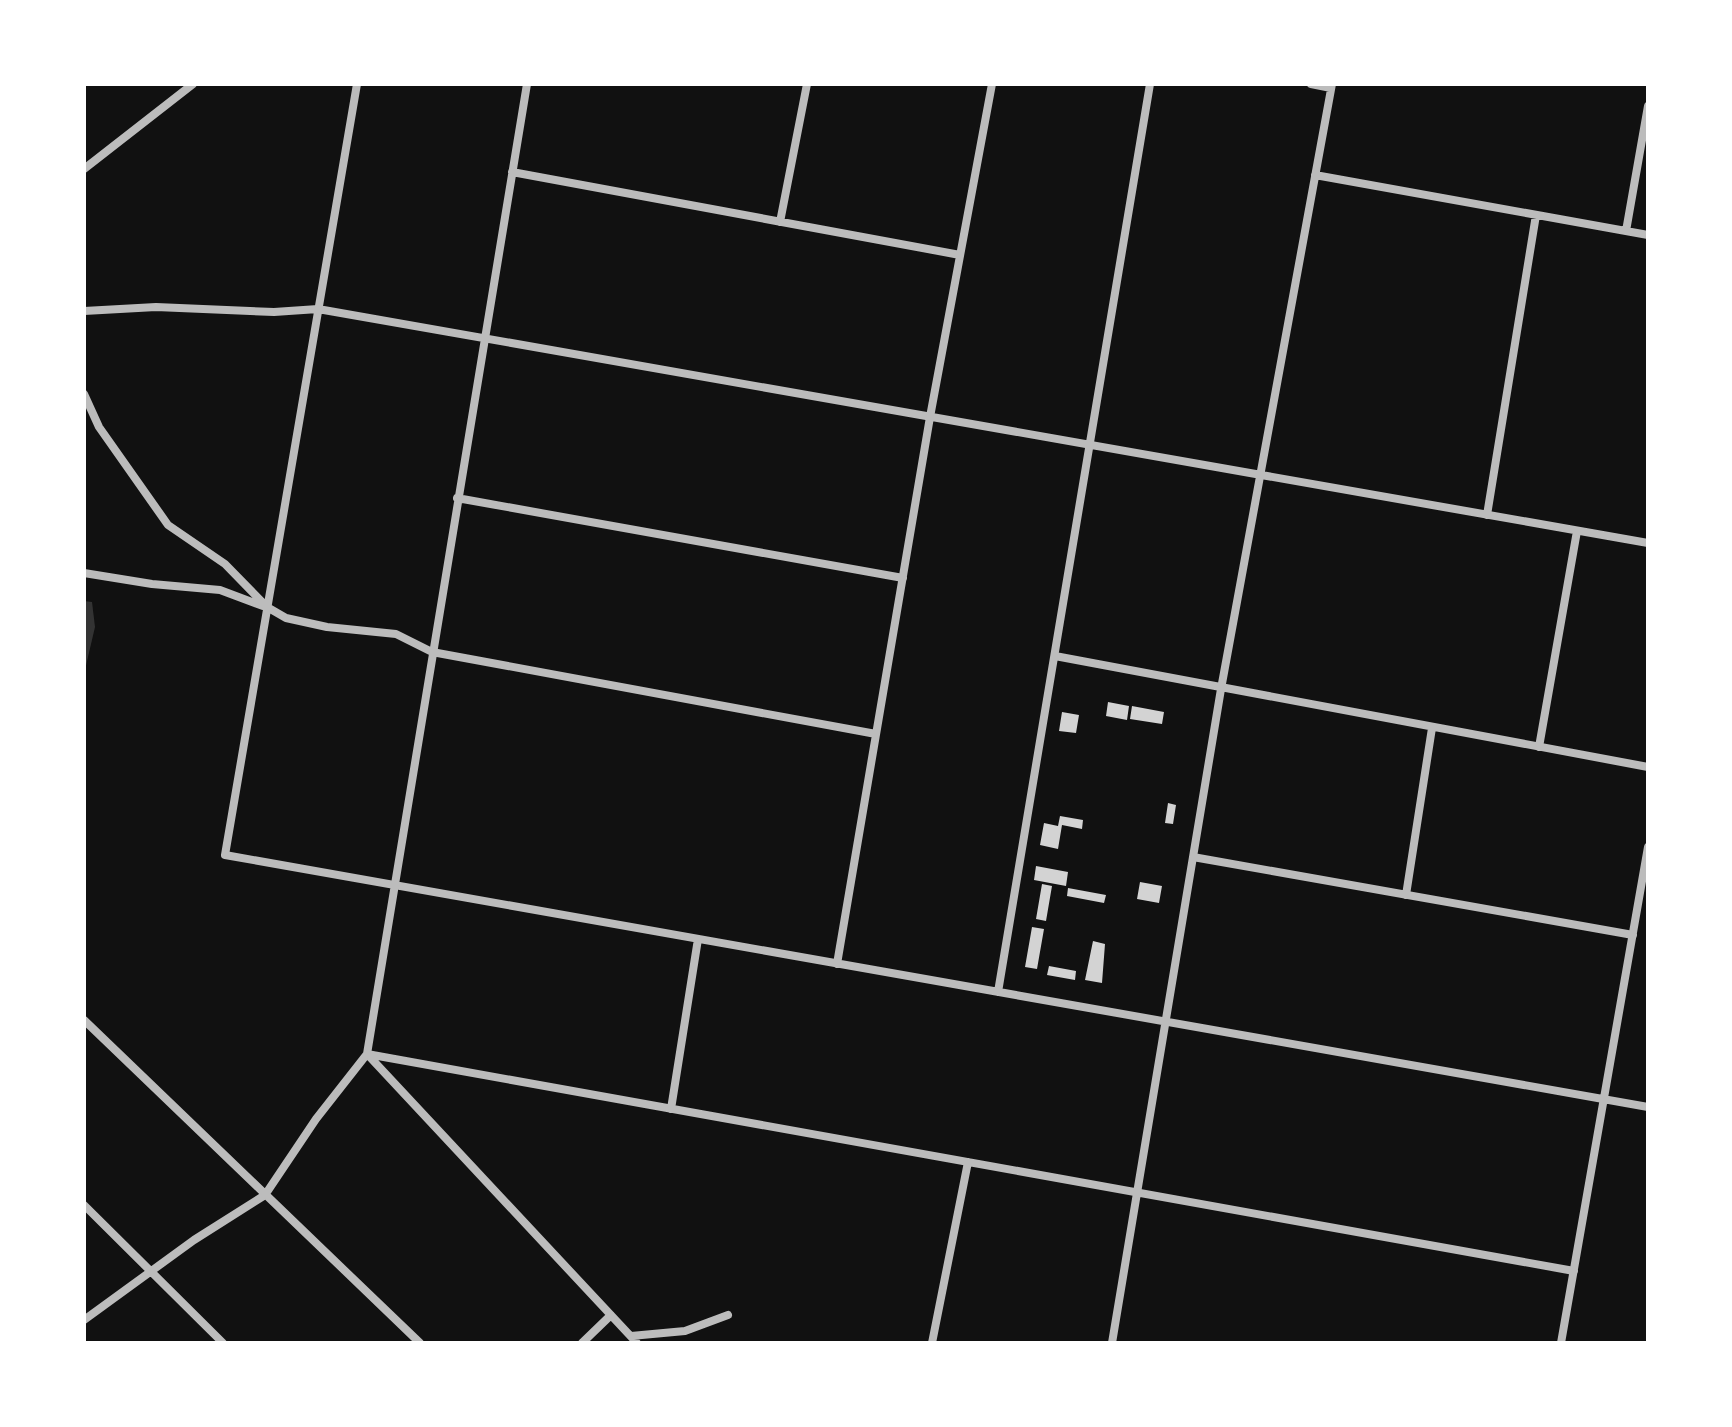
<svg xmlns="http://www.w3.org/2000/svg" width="1732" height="1427" viewBox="0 0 1732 1427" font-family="Barlow,sans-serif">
<rect width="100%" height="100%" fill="#111"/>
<!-- water -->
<path fill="#333" d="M84 601 92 602 95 627 84 674Z"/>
<!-- building -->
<path fill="#d3d3d3" d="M1108 702 1129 706 1127 720 1106 716Z
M1132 706 1164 712 1162 724 1130 719Z
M1062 712 1079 715 1076 733 1059 731Z
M1168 803 1176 805 1173 824 1165 823Z
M1060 816 1083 820 1082 829 1062 825 1058 849 1040 845 1044 823 1058 826Z
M1036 866 1068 872 1066 886 1034 880Z
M1140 882 1162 886 1159 903 1137 899Z
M1042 884 1052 886 1046 921 1036 919Z
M1068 888 1106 895 1104 903 1067 896Z
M1032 927 1044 929 1037 969 1025 967Z
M1093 941 1105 944 1102 983 1085 980Z
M1049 966 1076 971 1075 980 1047 975Z"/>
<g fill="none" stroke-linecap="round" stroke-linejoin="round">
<!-- minor -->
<path stroke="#bcbcbc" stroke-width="8" d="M357 84 225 855 1648 1107
M1311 84 1331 88
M84 169 193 84
M512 172 960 255
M1315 175 1648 235
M780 222 807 84
M1626 231 1648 106
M84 311 156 307 274 312 318 309 1648 543
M84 394 99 427 168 525 225 564 267 607 286 618 327 627 396 634 432 652 876 734
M457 498 903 578
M1487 515 1536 215
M84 573 152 584 220 590 263 606
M1055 656 1648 767
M1539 747 1577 531
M1193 857 1633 935
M1406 895 1432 728
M837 964 930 417 992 84
M998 992 1150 84
M84 1020 420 1343
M367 1054 1574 1271
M368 1055 637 1343
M671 1109 698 939
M84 1205 223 1343
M84 1320 194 1240 265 1195 316 1119 367 1054 527 84
M631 1336 685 1331 728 1315
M582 1343 611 1315
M932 1343 968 1162
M1112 1343 1221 689 1332 84
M1561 1343 1648 847"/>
</g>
<!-- border -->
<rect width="1732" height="1427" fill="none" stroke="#ffffff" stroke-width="172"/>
</svg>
